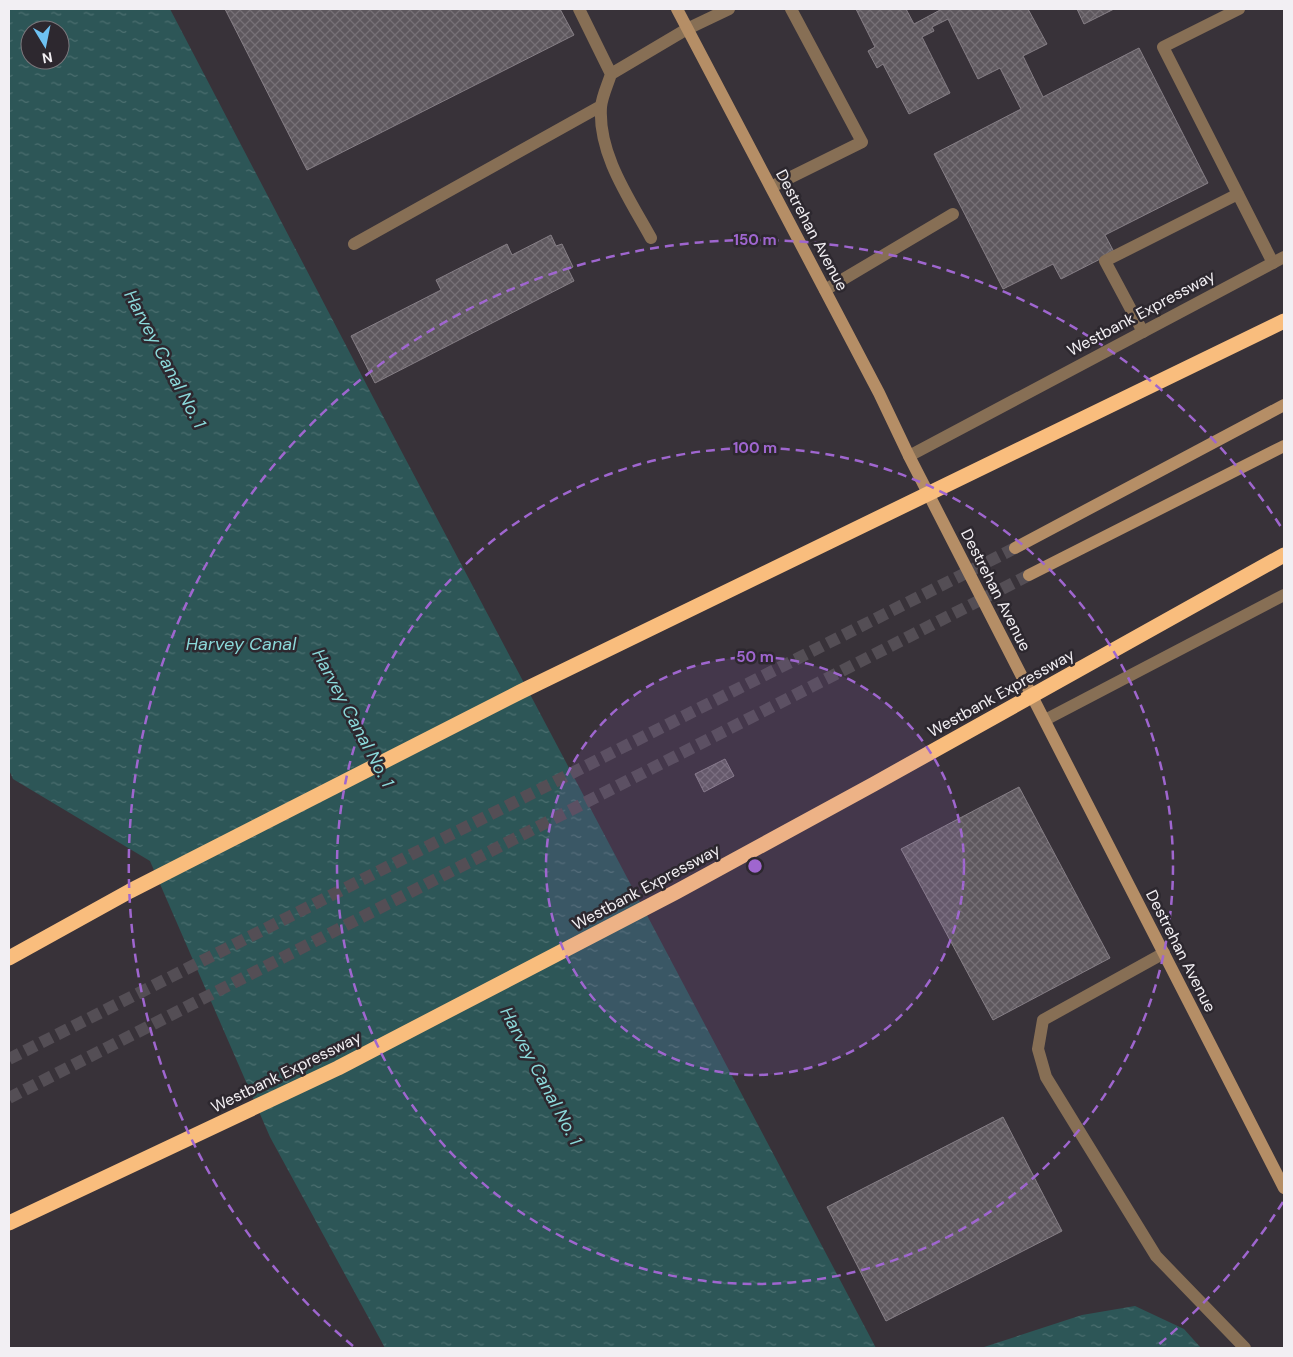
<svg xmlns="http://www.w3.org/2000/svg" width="1293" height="1357" viewBox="0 0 1293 1357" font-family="'DM Sans',sans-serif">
<defs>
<pattern id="water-ripples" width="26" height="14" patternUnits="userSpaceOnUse" patternTransform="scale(1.25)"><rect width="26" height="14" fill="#2d5657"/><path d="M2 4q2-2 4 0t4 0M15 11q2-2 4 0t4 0" fill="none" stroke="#4c6f70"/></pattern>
<pattern id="building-cross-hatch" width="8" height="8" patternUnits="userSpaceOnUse" patternTransform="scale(1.25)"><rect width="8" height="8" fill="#5e585e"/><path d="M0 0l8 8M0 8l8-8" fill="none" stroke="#767076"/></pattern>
</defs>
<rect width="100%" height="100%" fill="#383239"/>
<!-- water -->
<path fill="url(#water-ripples)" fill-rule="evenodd" d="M9 9H170L396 441 876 1348H385L270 1137 150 861 13 779 9 770ZM30 30H60V60H30Z
M1135 1306 1184 1329 1201 1348H981L1082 1315Z"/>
<!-- building -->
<path fill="url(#building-cross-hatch)" stroke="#867f86" d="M225 9H560L574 35 307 170Z
M856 9H906L914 24 942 9H1028L1047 44 1023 56 1043 97 1139 48 1208 183 1105 235 1114 252 1061 279 1053 264 1003 289 934 154 1021 109 1000 68 978 79 948 19 932 27 934 31 922 37 950 93 909 114 883 64 877 68 868 51 875 47Z
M1077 9H1114L1084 24Z
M551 235 556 246 562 244 573 267 568 269 574 281 375 383 351 336 441 290 436 280 507 244 512 255Z
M725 759 734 776 704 792 695 774Z
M1019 787 1110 958 993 1020 901 849Z
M1003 1117 1062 1231 886 1321 827 1207Z"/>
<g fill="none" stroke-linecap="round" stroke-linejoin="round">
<!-- secondary-tunnel -->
<path stroke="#544e55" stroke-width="12" stroke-dasharray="12 6" stroke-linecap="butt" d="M9 1059 1015 548
M9 1098 1029 575"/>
<!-- service -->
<path stroke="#876f55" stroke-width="12" d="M579 9 611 74 687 29 729 9
M1239 9 1163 47 1273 263
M611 74C608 84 602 96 601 107 598 154 629 198 651 238
M771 187 862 142 791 9
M354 244 601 106
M825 290 953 214
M1143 332 1105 261 1238 194
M1164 953 1043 1020 1038 1049 1046 1077 1156 1256 1245 1348"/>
<!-- tertiary -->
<path stroke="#876f55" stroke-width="12" d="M909 456 1284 257
M1045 720 1284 595"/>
<!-- secondary -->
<path stroke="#b58e66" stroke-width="12" d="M677 9 879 393 909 456 1284 1188
M1015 548 1284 405
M1029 575 1284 446"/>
<!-- motorway-bridge -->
<path stroke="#f9bd7d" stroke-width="15" d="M9 958 130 891 520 692 1284 321
M9 1223 338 1068 676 892 874 784 1284 555"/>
</g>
<!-- distance rings -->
<circle cx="755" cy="866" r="209" fill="#9f66cf" fill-opacity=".12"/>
<g fill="none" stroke="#9f66cf" stroke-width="2.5" stroke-dasharray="9 6">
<circle cx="755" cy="866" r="209"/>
<circle cx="755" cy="866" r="418"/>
<path d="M1283 1202A626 626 0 0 1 1157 1346M353 1346A626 626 0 1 1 1283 530"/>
</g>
<g text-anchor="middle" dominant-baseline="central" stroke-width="5" stroke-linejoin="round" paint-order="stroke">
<!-- street labels -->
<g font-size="16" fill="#f2eff3" stroke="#2d282f">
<text transform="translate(812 230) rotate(62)">Destrehan Avenue</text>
<text transform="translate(1141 313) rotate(-28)">Westbank Expressway</text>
<text transform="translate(996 590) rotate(63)">Destrehan Avenue</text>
<text transform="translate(1001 693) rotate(-29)">Westbank Expressway</text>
<text transform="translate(646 887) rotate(-28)">Westbank Expressway</text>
<text transform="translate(1181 951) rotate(63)">Destrehan Avenue</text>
<text transform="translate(286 1072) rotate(-26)">Westbank Expressway</text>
</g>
<!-- water labels -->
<g font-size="18" font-style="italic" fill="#8bd9da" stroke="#2d282f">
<text transform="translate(165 359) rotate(62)">Harvey Canal No. 1</text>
<text x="241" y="644">Harvey Canal</text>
<text transform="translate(353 718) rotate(62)">Harvey Canal No. 1</text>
<text transform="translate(541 1076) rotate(62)">Harvey Canal No. 1</text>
</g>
</g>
<circle cx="755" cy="866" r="8" fill="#9f66cf" stroke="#2d282f" stroke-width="2.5"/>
<g font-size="15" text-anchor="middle" font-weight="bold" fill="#9f66cf" stroke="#2d282f" stroke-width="5" stroke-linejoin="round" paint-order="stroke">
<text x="755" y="245">150 m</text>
<text x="755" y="453">100 m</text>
<text x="755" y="662">50 m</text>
</g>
<!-- border -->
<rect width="1293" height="1357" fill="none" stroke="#f2eff3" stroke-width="20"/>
<!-- north arrow -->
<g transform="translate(45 45) rotate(170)"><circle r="24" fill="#2d282f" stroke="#7c787d"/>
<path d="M0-4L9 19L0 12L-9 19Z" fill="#6ec2f3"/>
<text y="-8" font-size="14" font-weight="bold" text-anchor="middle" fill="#f2eff3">N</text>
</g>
</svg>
